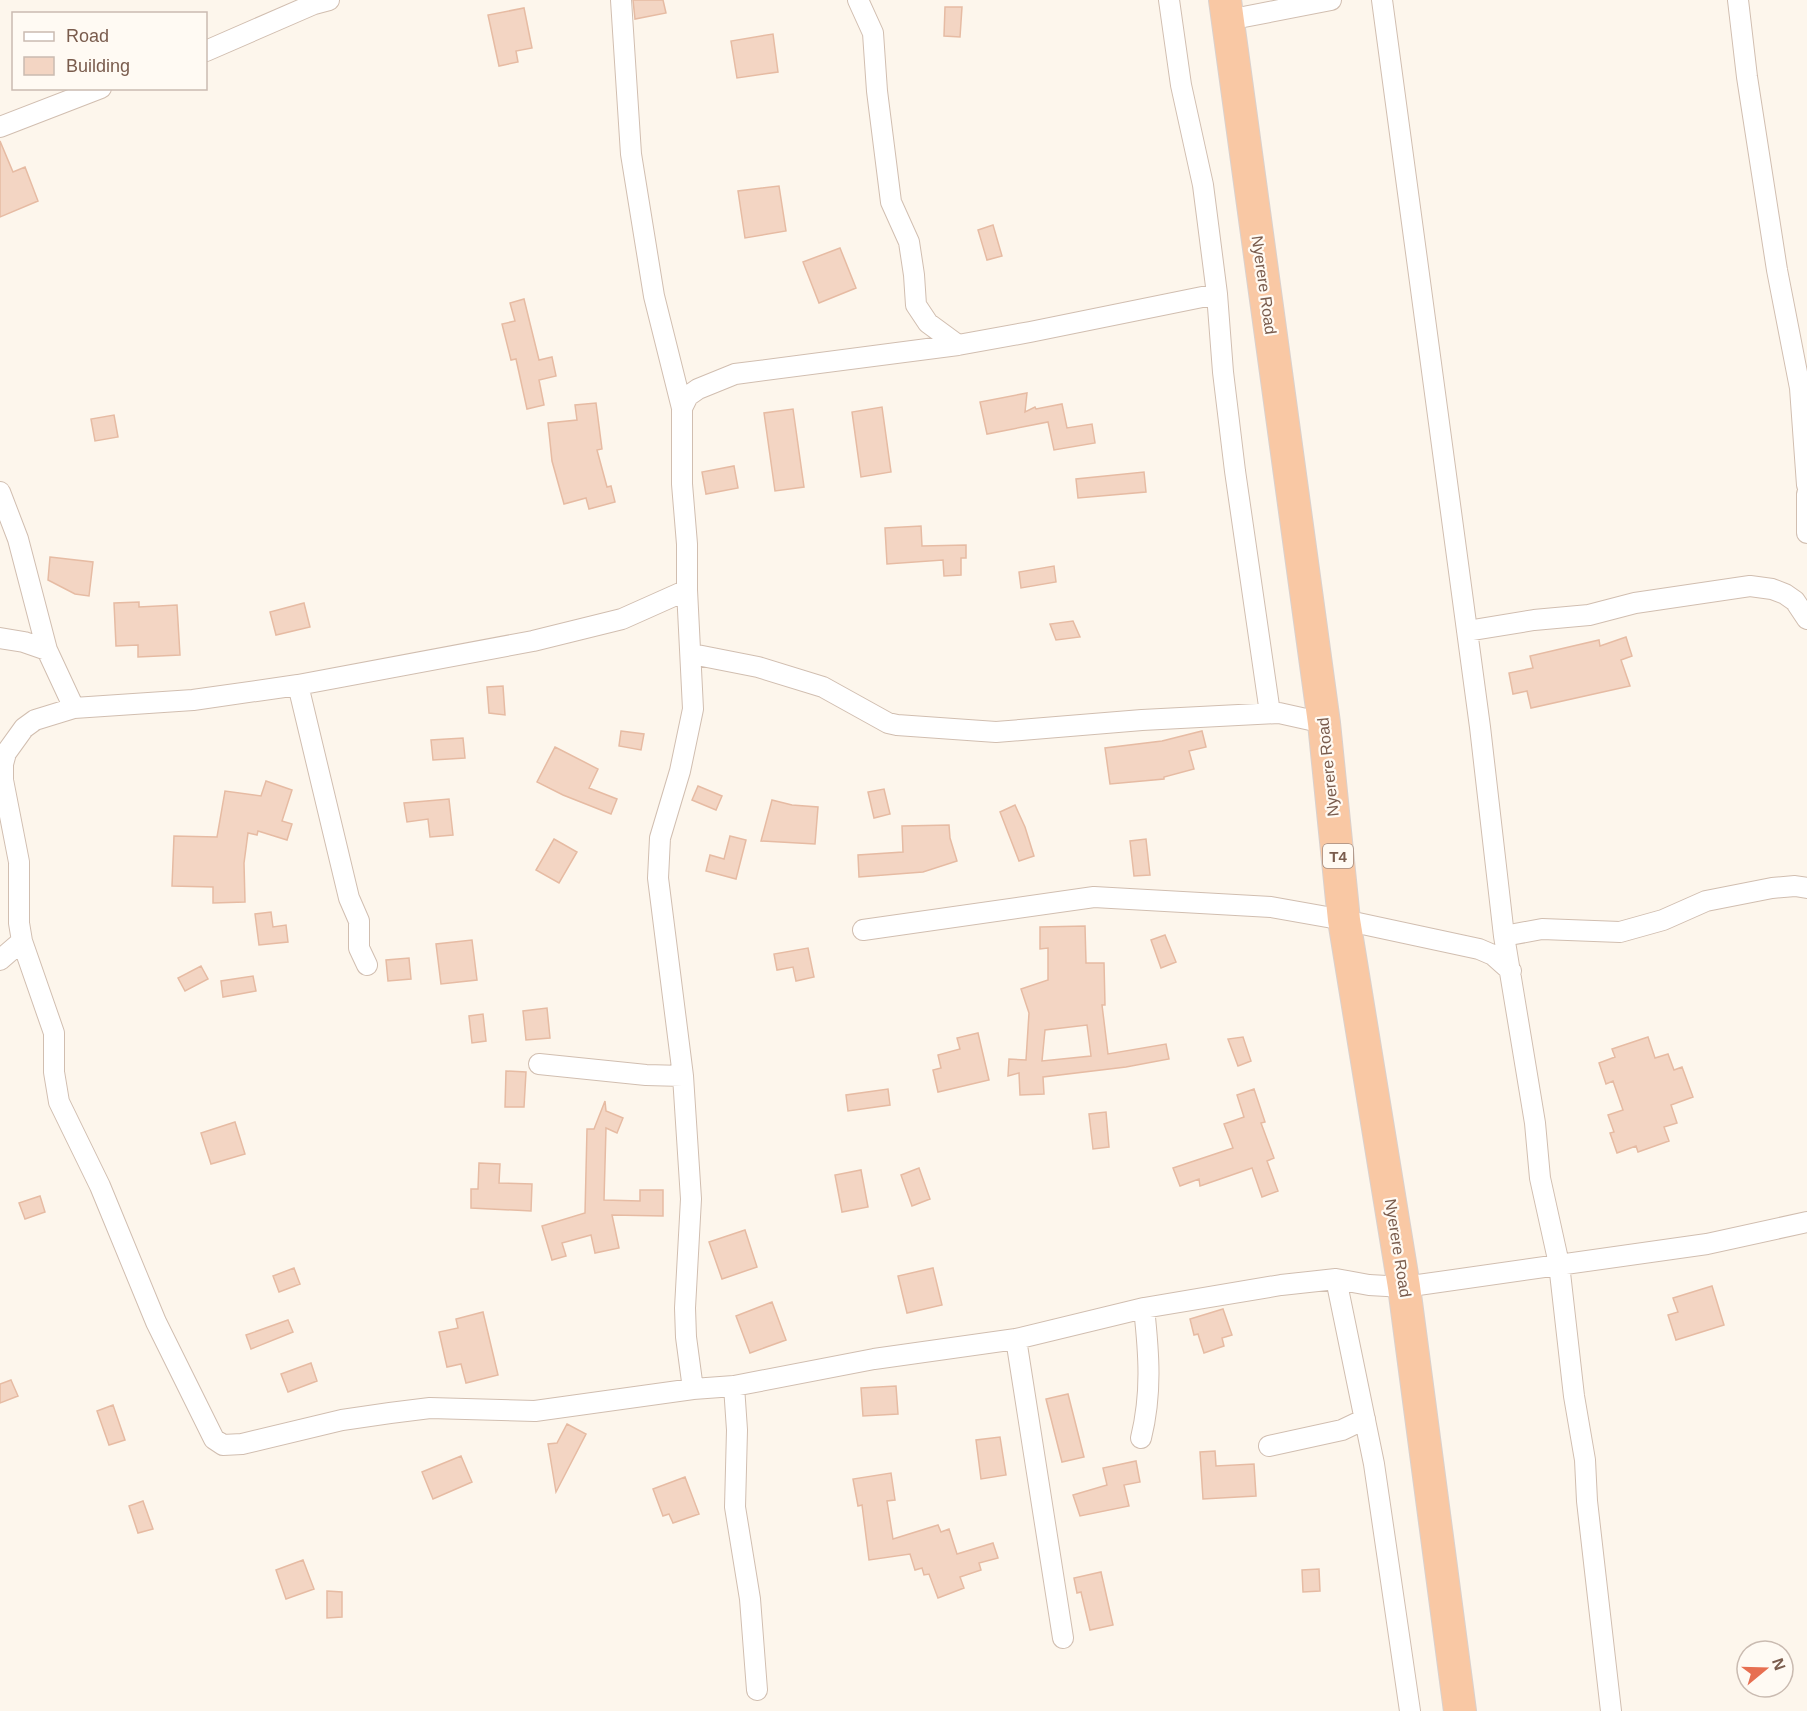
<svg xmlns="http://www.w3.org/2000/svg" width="1807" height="1711" viewBox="0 0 1807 1711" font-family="Helvetica,sans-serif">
<rect width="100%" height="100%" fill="#fdf6ec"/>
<!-- building -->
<path fill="#f3d5c3" stroke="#e6bba3" stroke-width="1.5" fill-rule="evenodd" d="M633 0H663L666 13 635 19Z
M945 7H962L960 37 944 36Z
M524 8 532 48 516 51 518 62 499 66 488 15Z
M773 34 778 72 737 78 731 41Z
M0 141 13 172 25 167 38 201 0 217Z
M779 186 786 231 745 238 738 191Z
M993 225 1002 256 987 260 978 230Z
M840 248 856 288 819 303 803 262Z
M524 299 539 360 552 357 556 376 539 380 544 405 527 409 516 359 511 360 502 324 515 321 510 303Z
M1027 393 1025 412 1035 407 1036 409 1062 404 1067 428 1092 424 1095 443 1054 450 1048 422 987 434 980 402Z
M596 403 602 449 597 450 607 487 611 486 615 502 589 509 586 498 564 504 552 461 548 423 577 420 575 405Z
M882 407 891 472 861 477 852 412Z
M793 409 804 487 775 491 764 413Z
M114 415 118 437 95 441 91 419Z
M734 466 738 488 706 494 702 472Z
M1144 472 1146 492 1078 498 1076 479Z
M921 526 922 546 966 545V558H961V575L944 576 943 560 887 564 885 528Z
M50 557 93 562 89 596 75 594 48 580Z
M1054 566 1056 582 1021 588 1019 572Z
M139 602V607L177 605 180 655 138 657V645L116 646 114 603Z
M304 603 310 627 276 635 270 612Z
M1073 621 1080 637 1056 640 1050 624Z
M1626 637 1632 656 1621 660 1630 686 1531 708 1527 691 1513 694 1509 673 1533 668 1530 656 1599 640 1600 646Z
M503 686 505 715 489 713 487 687Z
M621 731 644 734 641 750 619 746Z
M1202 731 1206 747 1189 751 1194 769 1164 777V779L1110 784 1105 748 1162 741Z
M463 738 465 758 433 760 431 740Z
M555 747 598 769 589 788 617 799 611 814 563 795 537 782Z
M266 781 292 790 282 821 292 824 287 840 258 831 257 835 248 833 244 863 245 902 213 903V887L172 886 174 836 217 837 225 791 261 796Z
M698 786 722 796 716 810 692 800Z
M884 789 890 814 874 818 868 792Z
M449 799 453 835 430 837 428 819 407 822 404 803Z
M772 800 792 805 818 807 815 844 761 841Z
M1015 805 1025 827 1034 856 1019 861 1000 812Z
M949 825 950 838 957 861 923 872 859 877 858 855 903 852 902 826Z
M730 836 746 840 736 879 706 871 710 855 724 859Z
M554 839 577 852 559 883 536 870Z
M1146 839 1150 875 1134 876 1130 841Z
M271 912 273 927 286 925 288 942 259 945 255 914Z
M1085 926 1086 963H1104L1105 1005H1102L1108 1054 1166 1044 1169 1059 1126 1067 1043 1077 1044 1094 1020 1095 1019 1073 1008 1076 1009 1059 1026 1060 1029 1013 1021 989 1048 980V948L1040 949V927ZM1087 1025 1091 1056 1042 1061 1045 1030Z
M1165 935 1176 962 1161 968 1151 940Z
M472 940 477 980 441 984 436 944Z
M808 948 814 977 796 981 793 967 777 970 774 954Z
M409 958 411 979 388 981 386 960Z
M201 966 208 979 185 991 178 978Z
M253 976 256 991 223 997 221 981Z
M547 1008 550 1038 526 1040 523 1011Z
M483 1014 486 1041 472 1043 469 1016Z
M978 1033 989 1080 938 1092 933 1070 941 1068 938 1055 960 1049 957 1038Z
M1243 1037 1251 1061 1238 1066 1228 1039Z
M1648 1037 1655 1058 1668 1054 1674 1070 1682 1067 1693 1097 1671 1105 1677 1123 1664 1127 1669 1141 1638 1152 1636 1146 1617 1153 1610 1133 1614 1132 1608 1115 1623 1110 1613 1081 1606 1084 1599 1063 1615 1057 1612 1049Z
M506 1071 526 1072 524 1107H505Z
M888 1089 890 1105 848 1111 846 1095Z
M1254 1089 1265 1122 1261 1123 1274 1158 1267 1161 1278 1191 1262 1197 1252 1168 1200 1186 1199 1179 1180 1186 1173 1168 1233 1148 1224 1124 1244 1117 1237 1095Z
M605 1101 606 1111 623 1118 617 1133 606 1128 604 1200 640 1201V1190H663V1216L612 1215 619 1248 595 1253 591 1235 562 1243 566 1256 552 1260 542 1226 585 1213 587 1129H594Z
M1106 1112 1109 1147 1093 1149 1089 1114Z
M235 1122 245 1154 211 1164 201 1133Z
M479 1163 500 1164 499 1183 532 1184 531 1211 471 1208V1189H478Z
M919 1168 930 1199 912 1206 901 1175Z
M861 1170 868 1207 842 1212 835 1175Z
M40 1196 45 1212 25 1219 19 1203Z
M745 1230 757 1267 722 1279 709 1242Z
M294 1268 300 1284 279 1292 273 1276Z
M933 1268 942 1305 907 1313 898 1276Z
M1712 1286 1724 1325 1676 1340 1668 1315 1678 1312 1673 1298Z
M772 1302 786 1340 750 1353 736 1316Z
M1223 1309 1232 1335 1222 1338 1224 1346 1204 1353 1198 1334 1194 1335 1190 1319Z
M483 1312 498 1375 466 1383 461 1364 447 1367 439 1332 458 1328 456 1319Z
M288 1320 293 1332 251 1349 246 1335Z
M311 1363 317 1381 288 1392 281 1374Z
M11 1380 18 1396 0 1403V1384Z
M896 1386 898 1414 863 1416 861 1388Z
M1068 1394 1084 1457 1062 1462 1046 1399Z
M113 1405 125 1440 109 1445 97 1411Z
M567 1424 586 1434 556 1492 548 1444 557 1443Z
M1000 1437 1006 1475 981 1479 976 1440Z
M1215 1451 1216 1466 1254 1464 1256 1496 1203 1499 1200 1452Z
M461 1456 472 1482 433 1499 422 1472Z
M1136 1461 1140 1482 1124 1485 1129 1506 1080 1516 1073 1495 1107 1485 1103 1468Z
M891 1473 895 1500 887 1501 893 1539 938 1525 941 1532 949 1529 957 1554 993 1543 998 1558 979 1563 981 1570 960 1577 964 1588 938 1598 929 1574 924 1575 922 1568 915 1570 910 1554 869 1560 862 1505 858 1506 853 1479Z
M685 1477 699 1514 673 1523 669 1514 663 1516 653 1489Z
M143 1501 153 1529 138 1533 129 1506Z
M303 1560 314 1589 286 1599 276 1570Z
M1319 1569 1320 1591 1303 1592 1302 1570Z
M1101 1572 1113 1625 1090 1630 1081 1592 1077 1593 1074 1578Z
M327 1591 342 1592V1617L327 1618Z"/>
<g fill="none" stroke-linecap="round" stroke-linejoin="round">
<!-- minor casing -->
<g stroke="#d1beb0" stroke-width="22">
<path id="minor" d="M621 0 631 154 654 296 682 408
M858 0 873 33 877 91 891 202 909 242 914 275 916 305 928 323 958 345
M1169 0 1181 85 1203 185 1217 294 1223 372 1235 471 1270 713
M1382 0 1480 727 1504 936 1535 1123 1540 1178 1559 1264 1574 1396 1585 1460 1587 1501 1611 1711
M1738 0 1747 77 1777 270 1800 388 1807 485
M1228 20 1331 0
M206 51 314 4 329 0
M0 127 101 88
M0 492 18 539 47 650 74 708
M1807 494V533
M687 590 622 619 533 641 298 685 193 700 74 708 35 720 24 728 6 753 3 764V780L19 862V923L22 941 54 1033V1072L59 1102 100 1186 156 1322 214 1439 223 1445 242 1444 342 1420 390 1413 430 1408 535 1411 693 1389 734 1386 874 1359 1016 1339 1144 1308 1281 1285 1336 1279 1369 1285 1404 1287 1707 1244 1807 1222
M1467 631 1534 620 1589 615 1635 603 1750 586 1772 589 1785 594 1795 601 1807 619
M0 638 24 642 47 650
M692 654 758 667 823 687 888 723 897 725 996 732 1142 720 1279 713 1324 723
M298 685 349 898 359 921V948L367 965
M863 930 1094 897 1271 907 1344 920 1479 949 1493 955 1511 971
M1504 936 1542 929 1620 932 1663 920 1706 901 1772 888 1795 886 1807 888
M0 960 22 941
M539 1064 646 1075 683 1076
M1336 1279 1374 1464 1410 1711
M1016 1339 1063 1638
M734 1386 737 1430 735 1507 750 1599 757 1690
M693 1389 686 1337 685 1308 691 1199 683 1076 658 878 660 838 680 771 693 709 687 590V544L682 484V408L688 396 698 389 735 374 958 345 1030 332 1217 294
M1141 1438C1152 1393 1149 1354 1144 1308
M1269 1446 1342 1430 1365 1419"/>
</g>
<!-- trunk casing -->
<g stroke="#dad1cd" stroke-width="34">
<path id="trunk" d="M1225 0 1324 723 1344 920 1404 1287 1460 1711"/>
</g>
<!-- minor -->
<use href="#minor" stroke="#fff" stroke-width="20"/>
<!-- trunk -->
<use href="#trunk" stroke="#f9c8a4" stroke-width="32"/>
</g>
<g text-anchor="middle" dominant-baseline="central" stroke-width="4.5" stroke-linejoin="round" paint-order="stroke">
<!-- shield labels -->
<rect fill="#fffaf3" stroke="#a28b7f" stroke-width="1.5" x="1323" y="844" width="30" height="24" rx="4.5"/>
<g font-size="15" font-weight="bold" fill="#7a5c4d">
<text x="1338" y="856">T4</text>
</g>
<!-- street labels -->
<g font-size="16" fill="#7a5c4d" stroke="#fffaf3">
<text transform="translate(1264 285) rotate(82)">Nyerere Road</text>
<text transform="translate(1328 767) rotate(-96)">Nyerere Road</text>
<text transform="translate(1398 1248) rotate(81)">Nyerere Road</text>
</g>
</g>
<!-- legend -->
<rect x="12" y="12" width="195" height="78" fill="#fffaf3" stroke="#cabbb1" stroke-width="1.5"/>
<rect x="24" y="32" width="30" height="9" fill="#ffffff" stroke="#cabbb1" stroke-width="1.5"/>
<text x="66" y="42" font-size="18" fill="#7a5c4d">Road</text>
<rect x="24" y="57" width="30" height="18" fill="#f3d5c3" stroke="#cabbb1" stroke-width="1.5"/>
<text x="66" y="72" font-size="18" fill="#7a5c4d">Building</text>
<!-- north arrow -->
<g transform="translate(1765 1669) rotate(71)"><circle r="28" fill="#fffaf3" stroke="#cabbb1" stroke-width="1.5"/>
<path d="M0-4.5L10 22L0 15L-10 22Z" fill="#e76f51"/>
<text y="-9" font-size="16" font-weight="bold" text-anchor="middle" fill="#7a5c4d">N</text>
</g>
</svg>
